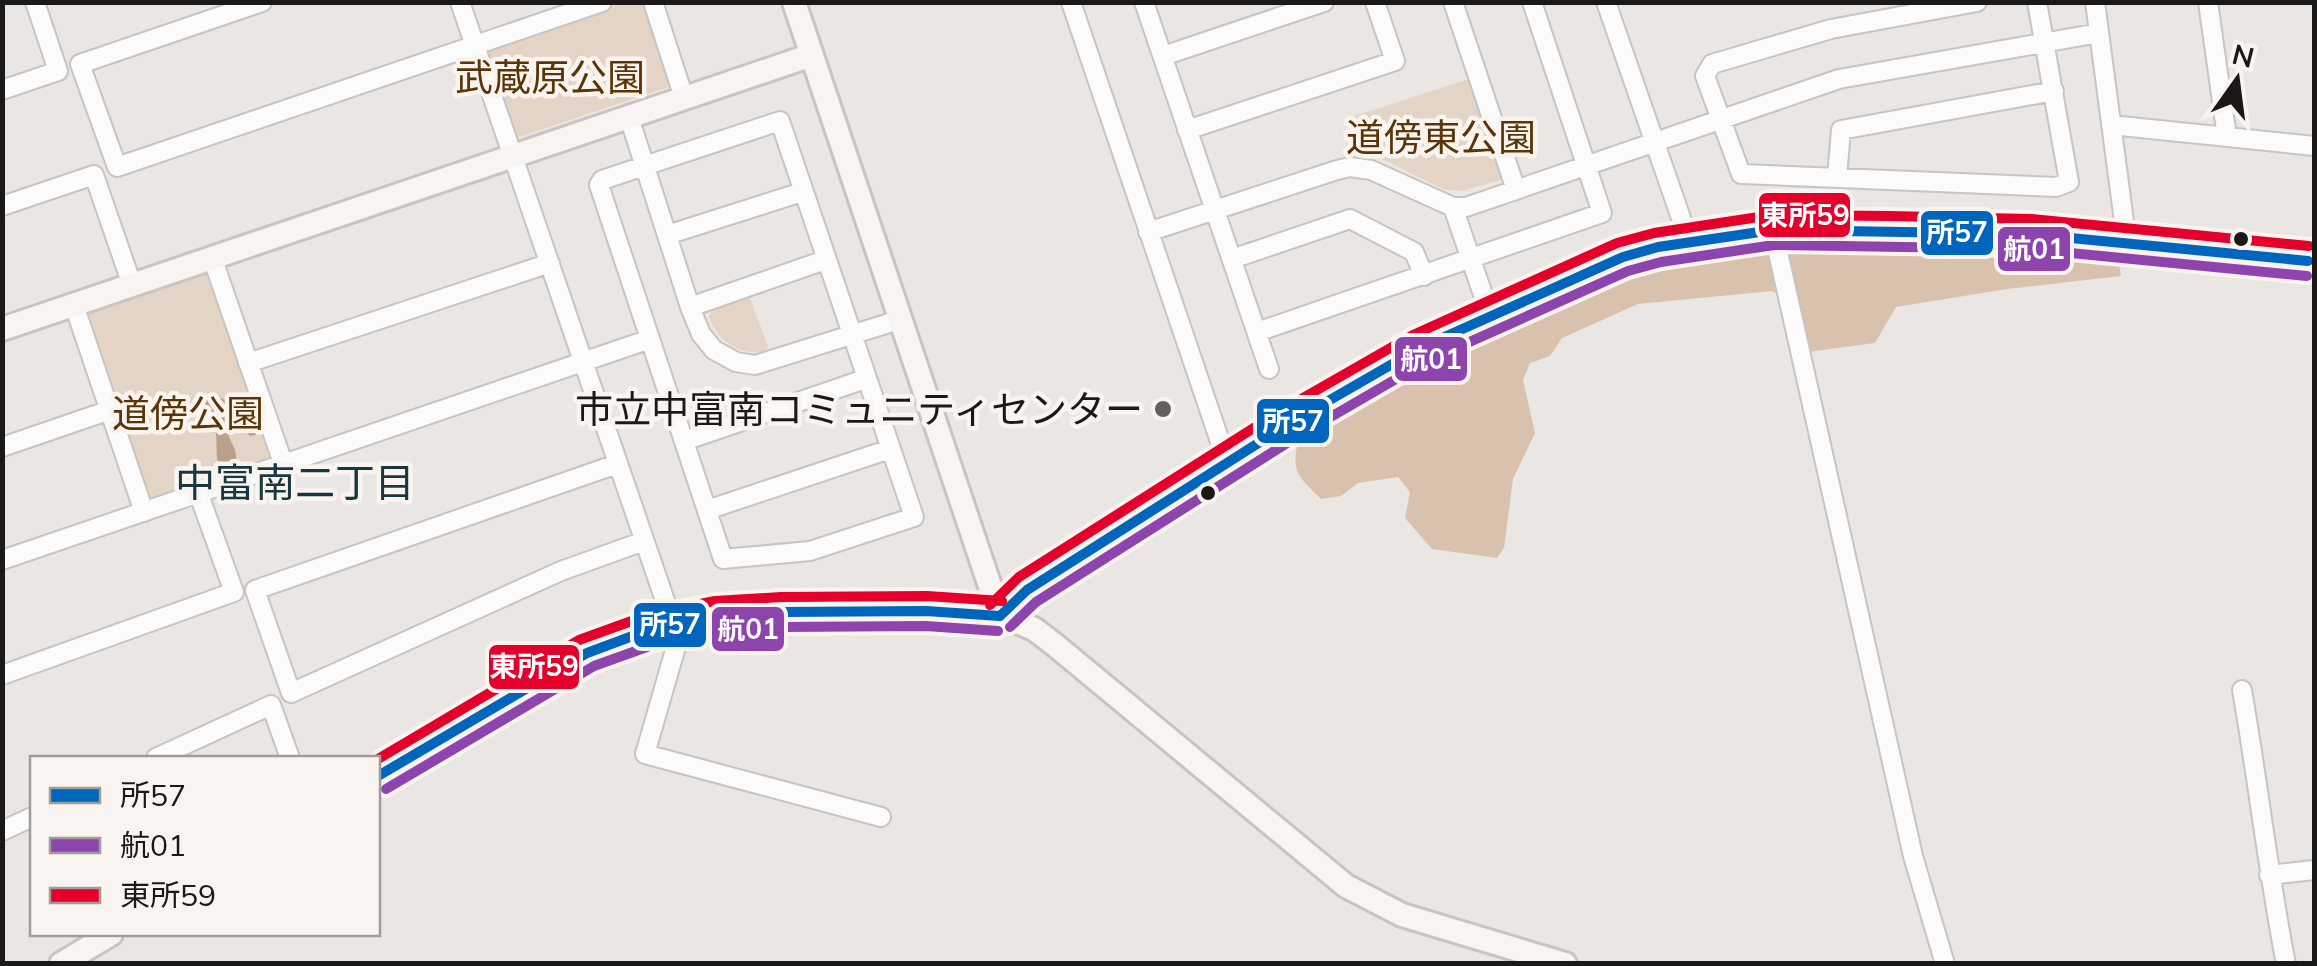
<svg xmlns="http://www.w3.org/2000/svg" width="2317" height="966" viewBox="0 0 2317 966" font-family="Mulish,'Noto Sans JP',sans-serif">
<rect width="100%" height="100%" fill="#e9e6e4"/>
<!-- green -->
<path fill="#e4d4c6" d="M623 3H646L675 85 513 139 484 52 486 48Z
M1472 78 1504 179 1462 191 1443 189 1366 151 1355 116Z
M210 271 273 453 270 460 153 501 146 499 85 313Z
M749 296 768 346 764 352C736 354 719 342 709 317L712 310Z"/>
<!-- forest -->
<path fill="#d8c2ad" d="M1860 242C1945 243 2036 235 2118 256L2121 276 2007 289 1896 307 1875 343 1808 352 1797 304 1772 291 1638 304 1562 338 1550 356 1530 363 1523 380 1535 433 1513 479 1504 548 1497 558 1432 549 1405 518 1410 492 1398 477 1358 483 1341 496 1321 499C1292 470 1293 472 1299 431L1348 395 1512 315 1659 258 1761 245Z"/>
<!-- water -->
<path fill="#bca188" d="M210 396C233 399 253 411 256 435L250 436 238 424 229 423C223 437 238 445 236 460L226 465 217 460 216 433 206 415 204 402Z"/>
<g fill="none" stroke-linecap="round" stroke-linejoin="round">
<!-- street casing -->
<g stroke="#c7c4c2" stroke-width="22">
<path id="street" d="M262 2 80 64 117 167 602 2
M460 2 672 621
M653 2 684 98
M1071 2 1228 465
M1144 2 1269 369
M1453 2 1516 190
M1606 2 1689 241
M1977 2 1831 29 1712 64 1705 76 1741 174 2056 187 2069 182 2037 2
M2095 2 2127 244
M2208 2 2227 137
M1163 56 1324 2
M2 90 58 71 35 2
M629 117 690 307 701 334 714 350 736 362 755 365 902 319
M780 121 914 517 810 551 723 559 599 185 602 180Z
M2111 125 2314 146
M1187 130 1395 61 1375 2
M1837 177 1841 130 2054 91
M2 206 94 175 132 285
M1453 207H1466L1839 79 2099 33
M1773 230 1913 856 1945 964
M1148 232 1337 170 1350 167 1371 170 1453 207 1490 315
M667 235 802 192
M212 257 283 463
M1232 259 1350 219 1414 252 1424 276
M74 305 144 512
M690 307 825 260
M1257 332 1602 213 1532 2
M248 363 550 263
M684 441 865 379
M2 447 110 410
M617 464 255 590 291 693 561 571 644 541
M707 510 890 449
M2 560 650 339
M684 619 645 754 881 817
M2 675 234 592 198 492
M2242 690C2258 781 2268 873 2286 964
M156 758 271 705 290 758
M2 831 32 817
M2269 875 2314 870"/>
</g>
<!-- secondary casing -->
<g stroke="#c7c4c2" stroke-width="28">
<path id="secondary" d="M794 2 1000 616
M2 329 812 55
M1000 616 1027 590 1290 423 1420 348 1623 257 1658 247 1773 230 1889 231 2030 234 2314 261
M378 776 587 653 621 637 672 621 745 612 960 610 1012 620 1034 629 1055 645 1346 886 1402 915 1565 964
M61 964 111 934"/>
</g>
<!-- street -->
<use href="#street" stroke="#fcfbfb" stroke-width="18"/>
<!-- secondary -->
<use href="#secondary" stroke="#f7f4f2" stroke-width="22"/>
<!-- bus-1 casing -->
<g stroke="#f9f4ef" stroke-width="18">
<path id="bus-1" d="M1000 616 1027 590 1290 423 1420 348 1623 257 1658 247 1773 230 2030 234 2308 261
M378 776 587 653 654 628 717 616 782 612 926 611 1000 616"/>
</g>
<!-- bus-2 casing -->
<g stroke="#f9f4ef" stroke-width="18">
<path id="bus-2" d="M1010 627 1036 602 1298 436 1427 361 1628 271 1661 262 1774 245 2029 249 2307 276
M386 789 594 666 658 643 719 631 782 627 926 626 998 631"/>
</g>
<!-- bus-3 casing -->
<g stroke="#f9f4ef" stroke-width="18">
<path id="bus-3" d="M990 605 1019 577 1282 410 1413 335 1617 243 1654 233 1772 215 1889 216 2031 219 2309 246
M378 759 579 640 651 614 715 601 781 597 927 596 1002 601"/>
</g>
<!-- bus-1 -->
<use href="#bus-1" stroke="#0065bd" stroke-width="10"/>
<!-- bus-2 -->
<use href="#bus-2" stroke="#8e44ad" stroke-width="10"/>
<!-- bus-3 -->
<use href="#bus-3" stroke="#e4002b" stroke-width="10"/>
</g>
<!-- markers -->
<g fill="#1b1917" stroke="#f9f4ef" stroke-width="4">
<circle cx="2241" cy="239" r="9"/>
<circle cx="1208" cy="493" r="9"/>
</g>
<circle fill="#63615f" stroke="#f9f4ef" stroke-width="4" cx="1163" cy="409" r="10"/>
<g text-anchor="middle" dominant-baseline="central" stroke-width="9" stroke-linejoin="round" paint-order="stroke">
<!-- park labels -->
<g font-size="38" fill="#5a3606" stroke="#f9f4ef">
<text x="550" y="77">武蔵原公園</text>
<text x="1441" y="137">道傍東公園</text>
<text x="188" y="413">道傍公園</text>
</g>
<!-- poi labels -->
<g font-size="38" fill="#1b1917" stroke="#f9f4ef" text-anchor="end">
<text x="1143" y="409">市立中富南コミュニティセンター</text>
</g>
<!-- neighbourhood labels -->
<g font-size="40" fill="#183840" stroke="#f9f4ef">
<text x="295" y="482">中富南二丁目</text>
</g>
</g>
<g stroke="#f9f4ef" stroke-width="4">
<rect x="1757" y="191" width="95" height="48" rx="10" fill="#e4002b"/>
<rect x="1919" y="209" width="76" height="48" rx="10" fill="#0065bd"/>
<rect x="1996" y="225" width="76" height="48" rx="10" fill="#8e44ad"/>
<rect x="1393" y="335" width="76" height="48" rx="10" fill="#8e44ad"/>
<rect x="1255" y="397" width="76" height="48" rx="10" fill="#0065bd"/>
<rect x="632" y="601" width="76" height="48" rx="10" fill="#0065bd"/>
<rect x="710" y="605" width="76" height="48" rx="10" fill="#8e44ad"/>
<rect x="487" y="643" width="94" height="48" rx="10" fill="#e4002b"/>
</g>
<g font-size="28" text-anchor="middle" font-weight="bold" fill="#fff">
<text x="1805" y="225">東所59</text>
<text x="1957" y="242">所57</text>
<text x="2034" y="259">航01</text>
<text x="1431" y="369">航01</text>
<text x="1293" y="431">所57</text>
<text x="670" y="634">所57</text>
<text x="748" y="639">航01</text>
<text x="534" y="676">東所59</text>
</g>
<!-- border -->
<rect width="2317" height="966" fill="none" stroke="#1b1917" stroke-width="10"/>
<!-- legend -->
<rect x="30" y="756" width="350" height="180" fill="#f9f4ef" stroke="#a09c99" stroke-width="2.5"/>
<rect x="50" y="788" width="50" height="15" fill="#0065bd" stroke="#a09c99" stroke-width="2.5"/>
<text x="120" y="806" font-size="30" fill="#1b1917">所57</text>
<rect x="50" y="838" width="50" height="15" fill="#8e44ad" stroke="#a09c99" stroke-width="2.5"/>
<text x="120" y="856" font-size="30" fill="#1b1917">航01</text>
<rect x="50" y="888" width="50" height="15" fill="#e4002b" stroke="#a09c99" stroke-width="2.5"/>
<text x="120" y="906" font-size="30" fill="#1b1917">東所59</text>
<!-- north arrow -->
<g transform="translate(2237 80) rotate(14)" stroke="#f9f4ef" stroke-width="8" paint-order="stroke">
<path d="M0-8L18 38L0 25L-18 38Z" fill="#1b1917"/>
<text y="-15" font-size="28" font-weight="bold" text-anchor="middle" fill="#1b1917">N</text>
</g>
</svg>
